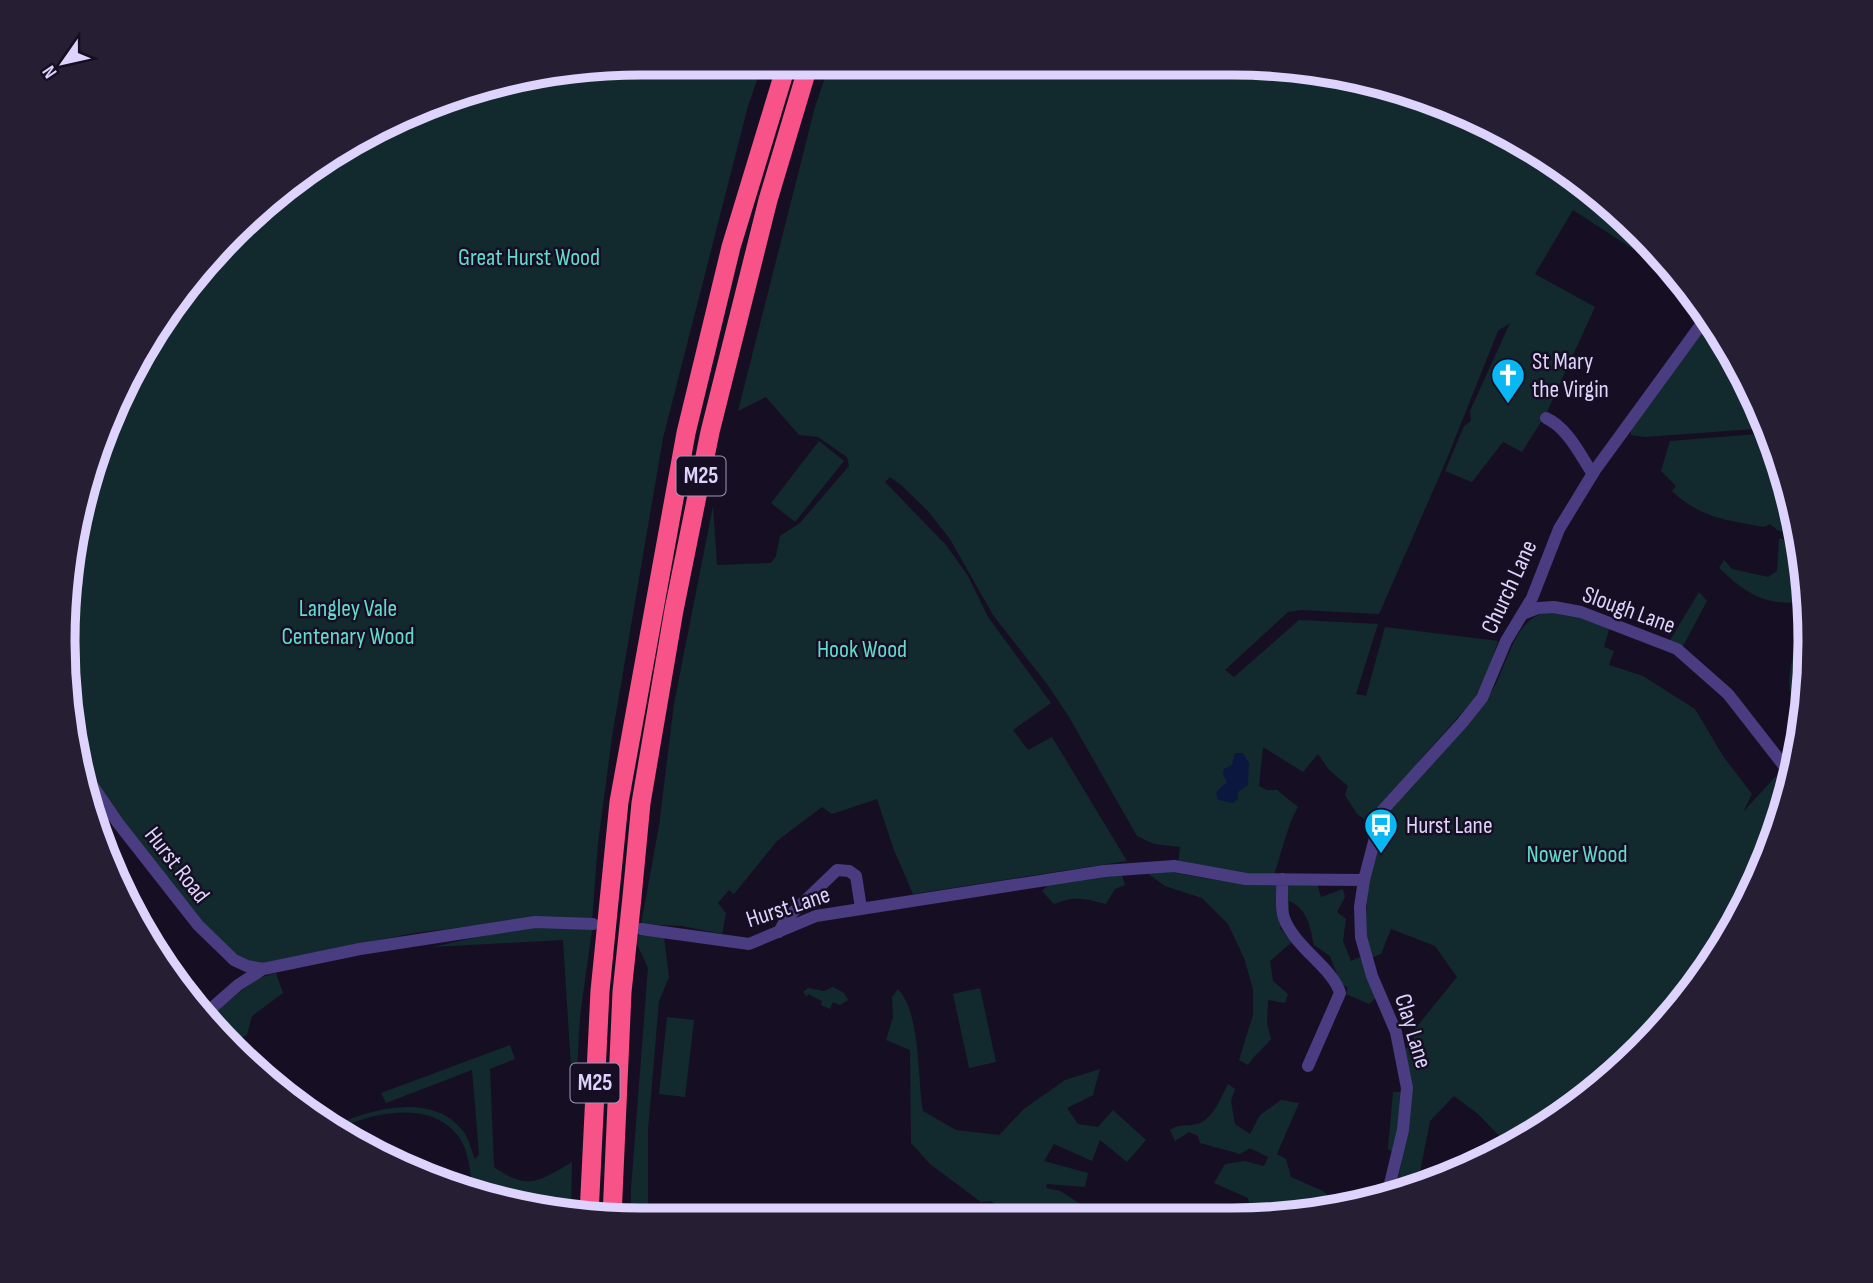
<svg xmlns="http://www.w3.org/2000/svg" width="1873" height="1283" viewBox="0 0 1873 1283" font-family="'Sofia Sans Condensed',sans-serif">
<rect width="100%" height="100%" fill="#160f23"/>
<!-- green -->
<path fill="#122a2d" d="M642 63H763L748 106 663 438 612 737 598 843 592 921 546 917 414 933 259 964 238 959 218 941 116 814 86 770 73 738 64 603 107 420 183 289 320 161 456 94Z
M830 63H1231L1344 74 1488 123 1640 232 1648 242 1640 237 1633 249 1573 210 1535 274 1595 307 1546 414 1522 452 1503 442 1472 482 1445 471 1464 426 1471 421 1470 411 1510 323 1498 331 1446 461 1379 614 1301 610 1288 612 1225 670 1234 677 1299 620 1378 624 1356 694 1366 696 1385 627 1498 641 1487 675 1474 699 1419 761C1446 740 1474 721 1492 691 1509 663 1515 608 1559 611 1575 612 1594 622 1610 626L1604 647 1614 651 1609 665 1643 676 1695 709 1723 756 1752 794 1743 812 1776 776 1789 788 1783 806 1759 835 1767 859 1766 863 1713 963 1641 1050 1553 1122 1509 1146 1478 1114 1454 1096 1430 1121 1417 1187 1396 1193 1402 1158 1388 1149 1393 1092H1410L1405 1050 1414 1040V1030L1457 977 1435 946 1391 929 1381 954 1371 958 1365 930 1369 876 1381 831 1357 814 1345 795 1348 786 1329 770 1318 754 1303 772 1263 747 1259 786 1267 790H1277L1298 807C1288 823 1281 855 1274 875H1243L1178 864 1180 847 1154 844 1137 836 1069 717 1047 684 993 615 950 539 927 510 901 485 890 477 885 482 946 545 968 576 988 617 1051 703 1013 730 1028 750 1052 737 1127 861 913 894 894 850 877 799 832 814 822 807 777 841 734 894 729 890 718 903 726 913 722 934 682 926 641 924 659 826 674 704 713 506 717 565 771 563 776 556 780 536 800 523 849 466 847 457 818 437 799 435 766 397 738 411 815 107Z
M1712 319 1768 428 1645 437 1631 435V430Z
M1770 433 1792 505 1788 533 1777 530 1770 524 1764 527C1727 520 1700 518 1672 491L1676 486 1661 471 1670 441Z
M819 441 844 461 795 522 771 503Z
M1779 538 1800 544 1804 584 1803 590 1806 602C1765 606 1748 595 1719 568L1724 560 1732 569 1768 577 1777 571Z
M1699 592 1707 601 1682 648 1669 642Z
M1809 634 1810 641 1804 703C1799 700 1794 698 1791 693 1786 685 1793 652 1796 643 1799 638 1804 636 1809 634Z
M1167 871C1215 881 1268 889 1317 883L1321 897 1343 889 1345 897 1337 912 1346 919 1343 941 1351 961 1360 957 1377 997 1369 1004 1346 994 1348 987 1341 985 1330 956 1314 945C1310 927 1308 909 1289 901V914L1280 928 1292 942 1270 961 1273 981 1288 994 1285 1003 1268 1000 1267 1023 1271 1039C1263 1049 1255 1054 1248 1065L1239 1060 1253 1015V989L1244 958 1228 924 1202 898 1165 886 1147 873Z
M1107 875H1122L1125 885 1115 889 1106 904C1087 899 1073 895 1054 904L1042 891 1048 885Z
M528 926 592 930 580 1016 576 1088 572 1083 563 940 432 947Z
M638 935 664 937 669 977 659 1001 648 1130V1220L631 1219V1189L648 968 636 942Z
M276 973 283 993 252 1016 247 1035 228 1045 208 1018 256 979Z
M833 987 844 993 848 1000 840 1005 833 1002 830 1009 821 1005 822 1001 808 994 807 997 803 992 808 988 824 991Z
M980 988 996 1062 969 1068 953 994Z
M898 989C921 1014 917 1077 923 1111L956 1130 999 1135 1024 1109 1065 1080 1100 1069 1093 1095 1067 1108 1078 1124 1098 1127 1113 1110 1146 1140 1127 1162 1100 1140 1092 1161 1054 1144 1044 1161 1088 1173 1085 1187 1047 1184 1046 1188 1060 1191 1102 1218 1018 1220 991 1201 981 1202 930 1164 911 1143 910 1050 886 1040 893 1017 892 997Z
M667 1017 694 1020 685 1097 659 1094Z
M510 1045 515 1059 490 1069 494 1167C529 1191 537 1182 572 1162L571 1213 529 1209 473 1190C470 1172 469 1151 459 1137 432 1100 375 1112 340 1128L336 1125C372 1108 433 1093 462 1130 469 1138 471 1150 475 1159L479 1154 472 1070 386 1103 381 1093Z
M1228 1084 1235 1089 1231 1101 1235 1124 1250 1134 1260 1115 1281 1100 1299 1103 1277 1154 1286 1159 1291 1177 1323 1191 1342 1209 1252 1218 1248 1198 1214 1183 1225 1164 1244 1161 1264 1166 1268 1157 1250 1148 1240 1154 1200 1143 1198 1136 1189 1132 1175 1141 1170 1130C1180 1123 1187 1127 1197 1124 1213 1120 1221 1097 1228 1084Z"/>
<!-- water -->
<path fill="#0c1740" d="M1235 753H1243L1249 763 1248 785 1238 792V799L1233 803 1218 800 1216 792 1227 782 1223 774 1224 769 1232 765Z"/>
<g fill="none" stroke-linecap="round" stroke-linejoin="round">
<!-- minor -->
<path stroke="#493c80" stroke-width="12" d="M1546 418C1568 428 1580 455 1593 474
M1523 614 1538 608 1554 607 1581 612 1677 649 1728 694 1792 776
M67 650 77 581 81 530
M77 763 118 823 198 925 234 960 247 966 263 969 360 949 535 922 593 924
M1282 879C1283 891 1280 907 1284 918 1295 948 1333 968 1340 993L1308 1066
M641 929 749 944 816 916 1104 871 1174 866 1246 879 1364 880
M779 932 786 919 837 870 849 871 856 876 861 908
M205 1014 238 985 263 969
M1387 1196 1403 1130 1407 1088 1396 1032 1372 976 1361 937 1360 907 1364 880 1382 811 1462 723 1482 698 1506 641 1532 598 1559 529 1595 470 1708 315"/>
<!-- highway -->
<path stroke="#f85389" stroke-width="19" d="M589 1215 600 991 619 802 686 433 731 247 787 63
M612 1217 622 992 632 897 641 803 674 610 710 432 768 200 809 63"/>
</g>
<!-- icons -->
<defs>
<g id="church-pin" transform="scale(1.75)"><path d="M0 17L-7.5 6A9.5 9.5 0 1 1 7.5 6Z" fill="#09b8f3" stroke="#160f23"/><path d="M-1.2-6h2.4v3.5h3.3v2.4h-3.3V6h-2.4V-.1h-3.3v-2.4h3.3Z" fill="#fff"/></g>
<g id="bus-pin" transform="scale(1.75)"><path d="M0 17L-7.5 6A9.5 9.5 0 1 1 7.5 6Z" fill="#09b8f3" stroke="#160f23"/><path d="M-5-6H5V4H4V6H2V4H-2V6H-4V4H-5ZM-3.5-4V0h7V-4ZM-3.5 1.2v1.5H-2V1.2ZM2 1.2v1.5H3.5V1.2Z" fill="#fff"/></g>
</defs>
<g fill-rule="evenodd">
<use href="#church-pin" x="1508" y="375"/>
<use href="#bus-pin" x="1381" y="825"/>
</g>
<g text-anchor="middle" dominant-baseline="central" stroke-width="5" stroke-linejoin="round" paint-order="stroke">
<!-- shield labels -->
<g fill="#160f23" stroke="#a298bc" stroke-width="2">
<rect x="676.5" y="456.5" width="49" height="39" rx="5"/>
<rect x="570.5" y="1063.5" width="49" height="39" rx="5"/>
</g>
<g font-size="23" font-weight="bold" fill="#ded3fd">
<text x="701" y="476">M25</text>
<text x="595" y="1083">M25</text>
</g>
<!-- park labels -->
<g font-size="24" fill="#62dbcf" stroke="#160f23">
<text x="529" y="257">Great Hurst Wood</text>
<text x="348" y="608">Langley Vale<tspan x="348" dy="28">Centenary Wood</tspan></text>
<text x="862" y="649">Hook Wood</text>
<text x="1577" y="854">Nower Wood</text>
</g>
<!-- poi labels -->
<g font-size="24" fill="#ded3fd" stroke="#160f23" text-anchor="start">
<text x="1532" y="361">St Mary<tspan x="1532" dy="28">the Virgin</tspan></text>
<text x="1406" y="825">Hurst Lane</text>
</g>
<!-- street labels -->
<g font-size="24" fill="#ded3fd" stroke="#160f23">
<text transform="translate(1509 587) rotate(-65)">Church Lane</text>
<text transform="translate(1629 610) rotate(20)">Slough Lane</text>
<text transform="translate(177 865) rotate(52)">Hurst Road</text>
<text transform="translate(788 907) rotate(-18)">Hurst Lane</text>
<text transform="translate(1413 1031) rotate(73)">Clay Lane</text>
</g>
</g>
<!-- crop -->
<path d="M0 0H1873V1283H0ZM641 75H1232A566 566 0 0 1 1798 641V642A566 566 0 0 1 1232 1208H641A566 566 0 0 1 75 642V641A566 566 0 0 1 641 75Z" fill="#261f34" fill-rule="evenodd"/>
<path fill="none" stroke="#ded3fd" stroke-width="9" d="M641 75H1232A566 566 0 0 1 1798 641V642A566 566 0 0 1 1232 1208H641A566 566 0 0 1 75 642V641A566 566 0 0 1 641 75Z"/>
<!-- north arrow -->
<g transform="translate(63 63) rotate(236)" stroke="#160f23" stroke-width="5" paint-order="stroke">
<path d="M0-5L12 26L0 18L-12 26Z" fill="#ded3fd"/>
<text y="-10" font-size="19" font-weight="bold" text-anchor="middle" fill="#ded3fd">N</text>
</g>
</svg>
